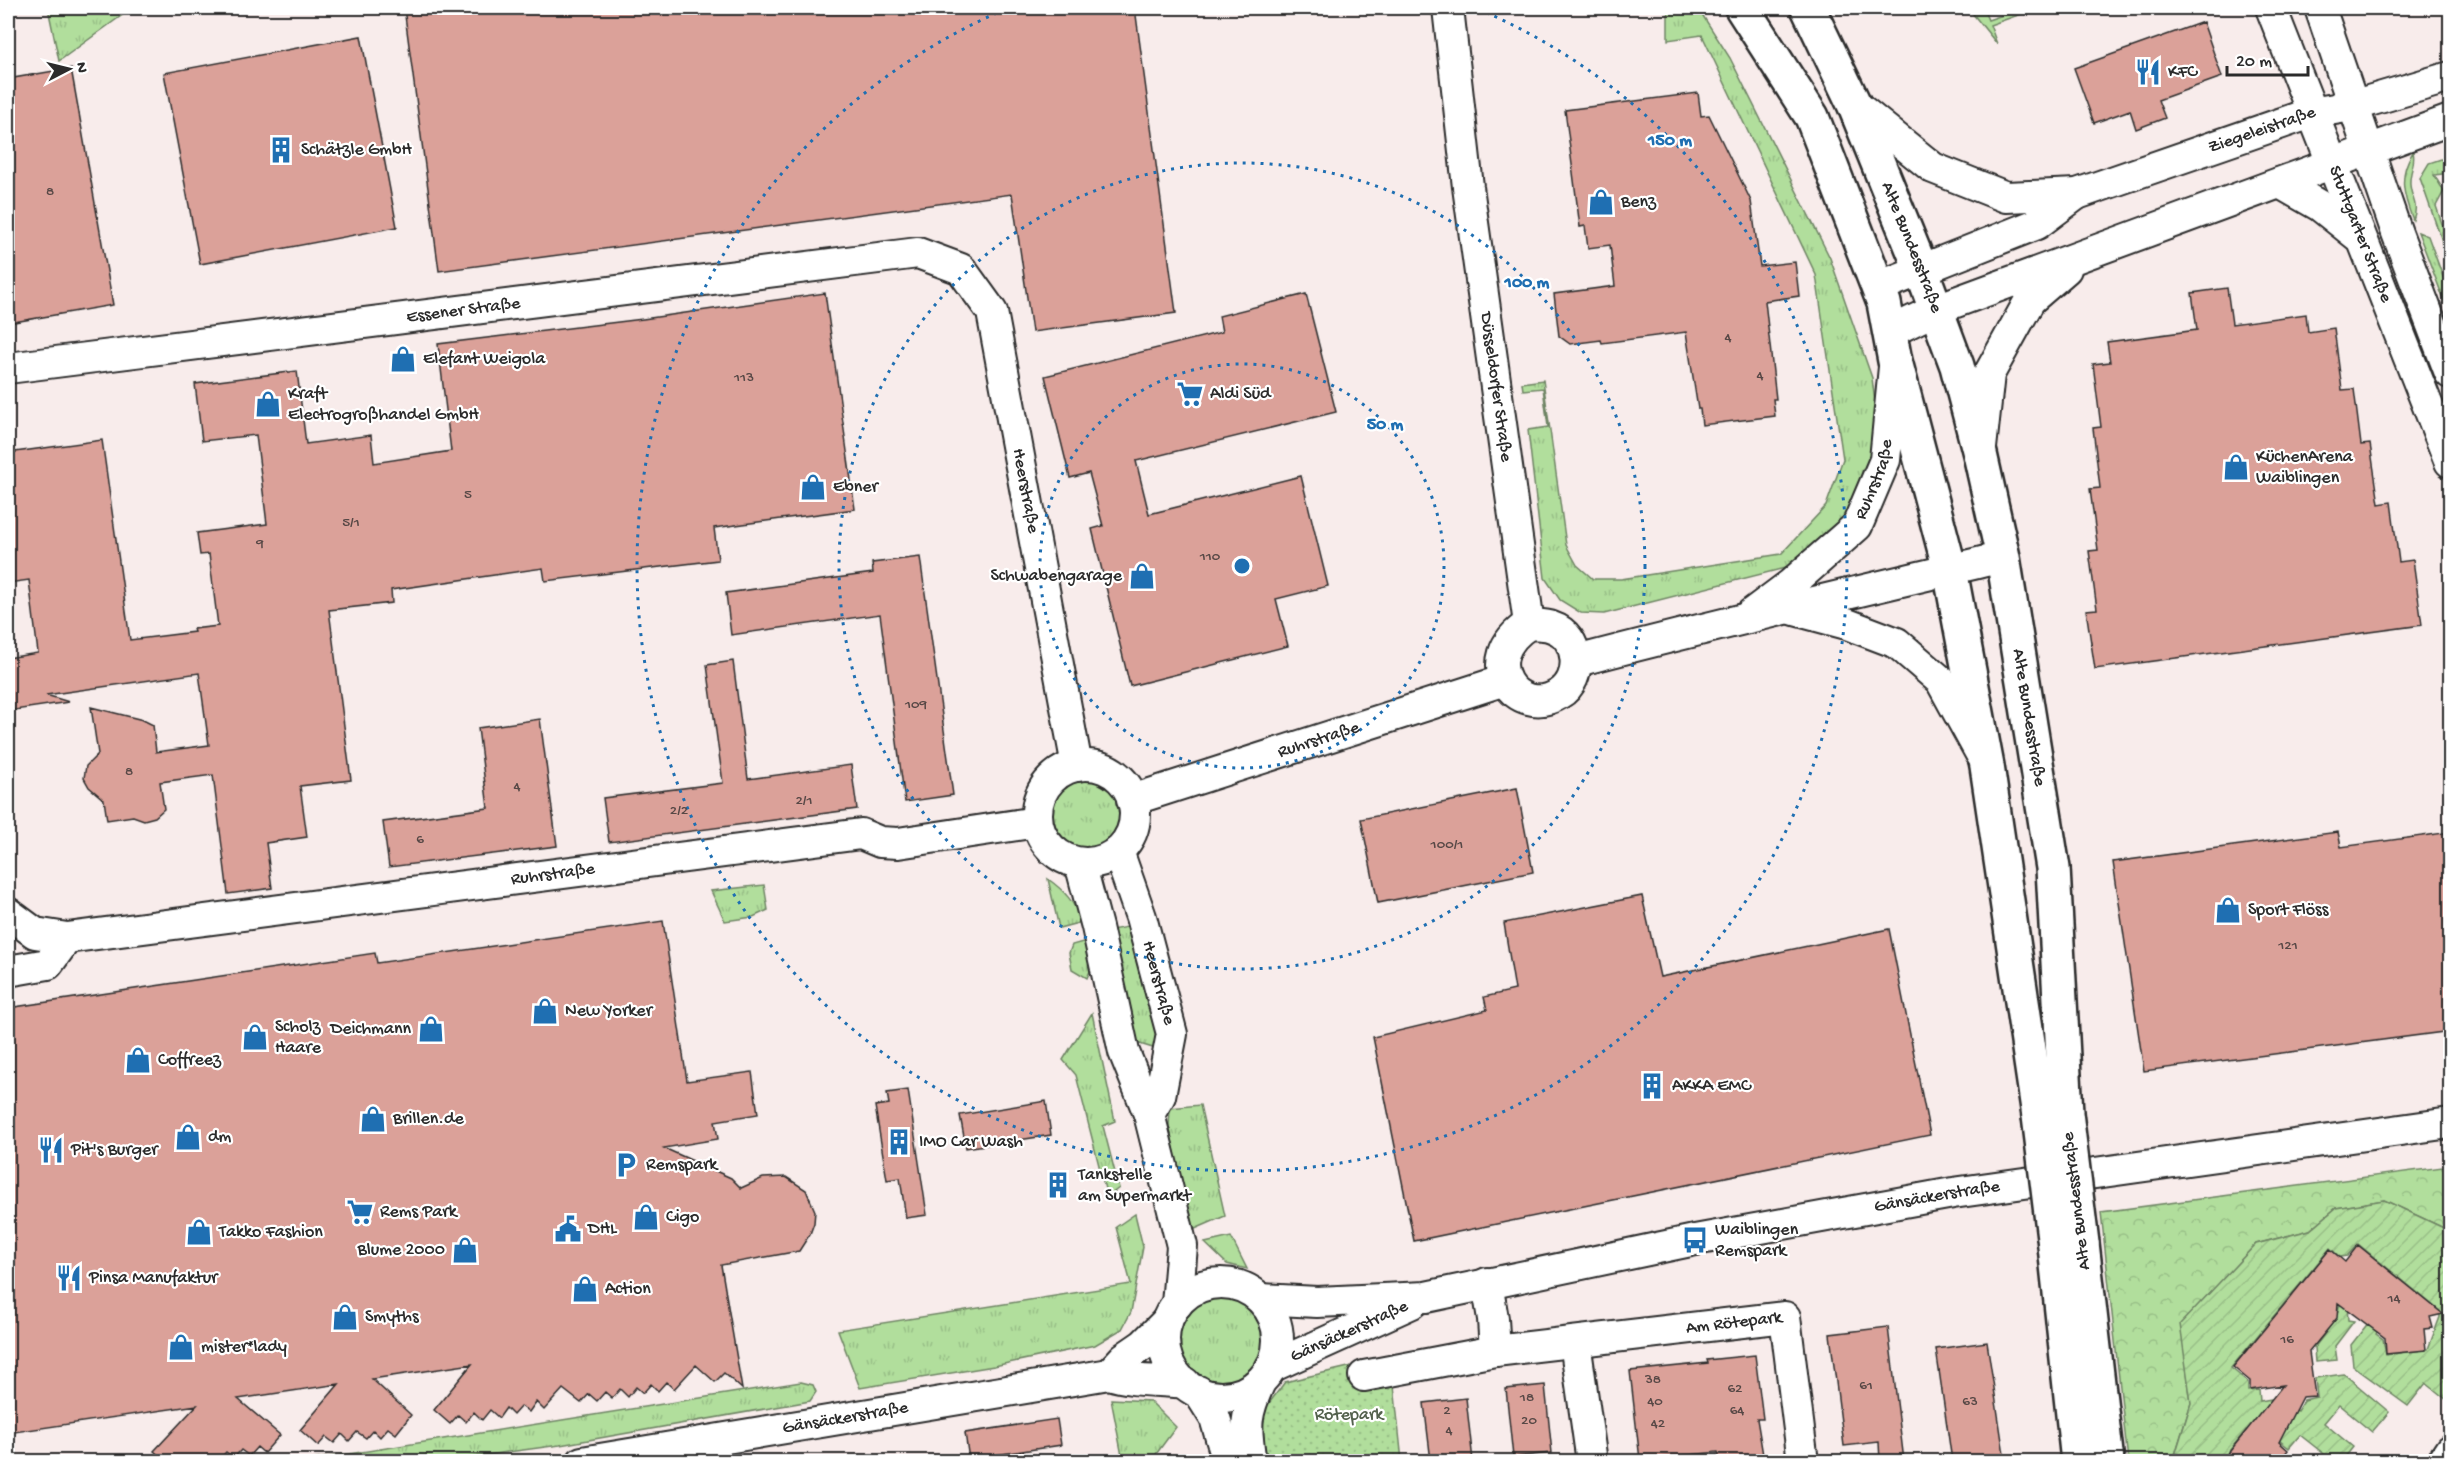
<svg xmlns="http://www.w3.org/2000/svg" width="2458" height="1469" viewBox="0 0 2458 1469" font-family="'Gochi Hand',sans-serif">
<defs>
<pattern id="grass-tufts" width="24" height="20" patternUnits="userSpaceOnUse" patternTransform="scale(1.5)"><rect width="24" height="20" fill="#b1de9c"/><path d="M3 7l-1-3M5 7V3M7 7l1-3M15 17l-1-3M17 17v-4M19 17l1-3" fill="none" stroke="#98bf87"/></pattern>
<pattern id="forest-crowns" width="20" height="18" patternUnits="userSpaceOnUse" patternTransform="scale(1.5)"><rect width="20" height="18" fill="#b1de9c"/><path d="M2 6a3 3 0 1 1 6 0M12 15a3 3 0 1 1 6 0" fill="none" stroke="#98bf87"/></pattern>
<pattern id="park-dots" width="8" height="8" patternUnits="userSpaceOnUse" patternTransform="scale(1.5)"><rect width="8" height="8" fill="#b1de9c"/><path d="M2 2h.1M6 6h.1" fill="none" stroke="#98bf87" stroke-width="1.8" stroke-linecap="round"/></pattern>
<pattern id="garden-furrows" width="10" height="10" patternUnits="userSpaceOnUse" patternTransform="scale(1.5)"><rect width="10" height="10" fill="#b1de9c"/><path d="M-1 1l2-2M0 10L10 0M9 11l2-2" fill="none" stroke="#98bf87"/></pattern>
</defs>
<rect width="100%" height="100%" fill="#f8eceb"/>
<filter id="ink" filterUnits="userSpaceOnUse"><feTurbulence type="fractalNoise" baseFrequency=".0167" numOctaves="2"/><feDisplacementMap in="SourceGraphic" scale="12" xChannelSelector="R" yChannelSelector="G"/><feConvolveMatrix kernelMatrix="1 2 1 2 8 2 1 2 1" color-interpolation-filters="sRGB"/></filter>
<g filter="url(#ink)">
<!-- grass -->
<path fill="url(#grass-tufts)" stroke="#6e8464" stroke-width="1.5" d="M48 8H132L59 61Z
M1668 8H1698L1730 58 1830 258 1872 378 1880 444 1837 535 1793 566 1604 614 1581 613 1560 600 1545 578 1528 430 1548 427 1543 388 1523 390 1522 383 1543 380 1566 545 1577 565 1593 579H1621L1781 554 1826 506 1843 459 1816 275 1702 35 1668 40Z
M1975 8H1983L1988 20 2023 8H2038L1990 25 1997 44 1973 14Z
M2413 152C2416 163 2410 170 2410 181 2409 197 2420 202 2413 220 2403 195 2398 175 2413 152Z
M2450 156V173L2434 175 2444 191 2436 206 2450 247V264L2420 178 2429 163Z
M2418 232 2428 236 2450 296V316Z
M1053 813a34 34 0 1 1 68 0a34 34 0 1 1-68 0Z
M1048 879C1065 891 1075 903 1082 922L1059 928Z
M764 885 768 910 753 917 725 921 711 891Z
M1132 926 1160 1033 1156 1049 1140 1044 1125 1030 1106 931Z
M1090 940 1094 962 1087 978 1072 969 1069 953 1072 945Z
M1092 1013 1115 1121 1103 1126 1119 1188 1107 1197 1076 1075 1063 1060Z
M1200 1105 1225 1216 1195 1229 1189 1218 1169 1126 1170 1108Z
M1135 1214 1143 1247 1131 1312 1122 1329 1095 1345 994 1366 860 1388 838 1330 1131 1284 1116 1227Z
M1231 1237 1247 1269 1227 1264 1205 1243Z
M1177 1339a44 44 0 1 1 88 0a44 44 0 1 1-88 0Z
M801 1382 813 1385 816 1392 810 1401 560 1445 443 1461H305Z
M1111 1399 1150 1401 1176 1427 1151 1461H1123Z"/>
<!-- forest -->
<path fill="url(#forest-crowns)" stroke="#6e8464" stroke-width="1.5" d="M2450 1166V1231L2384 1200 2336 1208 2310 1230 2256 1244 2181 1324 2191 1403 2173 1461H2128L2101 1212Z"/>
<!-- park -->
<path fill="url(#park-dots)" stroke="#6e8464" stroke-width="1.5" d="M1391 1357 1402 1461H1264L1258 1418 1285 1382Z"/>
<!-- garden -->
<path fill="url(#garden-furrows)" stroke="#6e8464" stroke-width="1.5" d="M2384 1200 2450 1231V1396L2447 1400 2426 1383 2408 1406 2353 1366 2351 1345 2376 1313 2381 1325 2376 1334 2383 1339 2386 1355 2428 1349 2440 1317V1311L2358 1244 2347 1256 2340 1257 2330 1248 2231 1368 2248 1382V1391L2259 1390 2260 1401 2271 1399 2289 1413 2291 1408 2297 1411 2304 1400 2317 1397 2315 1378 2344 1374 2389 1412 2372 1432 2339 1405 2324 1423 2353 1447 2342 1461H2333L2300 1435 2289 1448 2257 1423 2249 1433 2246 1430 2221 1461 2173 1462 2191 1403 2180 1324 2256 1244 2310 1230 2336 1208Z
M2344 1303 2347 1306 2348 1320 2354 1321 2335 1346 2337 1360 2315 1362 2314 1348C2321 1339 2339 1316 2339 1306Z"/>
<!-- building -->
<path fill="#dba199" stroke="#2b2b2b" stroke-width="1.5" d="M404 8H1135L1176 313 1032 332 1012 194 439 271Z
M2203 22 2222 77 2158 100 2165 118 2136 129 2130 110 2094 123 2074 68Z
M361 36 397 227 200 264 164 73Z
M71 68 113 305 8 323V79Z
M1698 93 1701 116 1709 115 1751 201 1760 266 1795 262 1799 296 1765 301 1776 399H1773L1775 416 1702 425 1700 409H1698L1686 332 1602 343 1601 340 1570 344 1559 336 1554 294 1615 286 1610 245 1588 248 1585 226 1580 227 1565 110Z
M2227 288 2232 324 2306 314 2308 332 2334 328 2342 390 2354 389 2361 445 2370 444 2379 504 2391 502 2399 562 2413 560 2422 625 2095 669 2086 610 2097 609 2089 551 2098 550 2090 489 2100 488 2093 428 2101 427 2093 364 2110 362 2107 342 2197 330 2192 293Z
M825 293 855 509 714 528 718 560 545 581 543 568 391 590 392 603 329 610 351 780 300 786 307 837 266 843 272 888 228 894 213 775 160 782 164 809 155 817 144 820 133 816 107 820 104 800 89 787 84 778 86 766 98 754 91 707 143 720 153 725 156 752 209 745 199 673 46 695 69 702 8 711V658L38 653 29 580 8 583V453L102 440 130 640 194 632 193 629 218 626 209 554 200 555 197 533 267 524 256 435 202 441 195 384 297 371 306 444 371 435 374 463 451 451 438 344 643 319Z
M1306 294 1336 412 1136 461 1149 514 1301 476 1328 586 1276 599 1288 646 1130 686 1092 529 1103 526 1089 473 1070 478 1045 376 1222 332 1219 316Z
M920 557 953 795 905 802 880 614 731 635 726 593 873 573 872 563Z
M733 661 748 779 851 765 857 809 609 842 603 798 723 783 707 665Z
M540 719 557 846 389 867 383 822 488 808 478 728Z
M1517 788 1533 872 1378 903 1361 819Z
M2338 832 2341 847 2451 832V1031L2144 1071 2113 862Z
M1642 896 1660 977 1889 929 1930 1135 1414 1241 1373 1037 1487 1010 1484 997 1515 990 1504 923Z
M663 921 687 1081 752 1072 758 1114 715 1121 718 1139 664 1148 731 1178 741 1188 763 1178 786 1177 806 1190 815 1211 814 1223 810 1234 799 1251 721 1265 742 1389 724 1373 715 1382 696 1365 674 1389 666 1382 658 1391 651 1384 643 1393 636 1387 628 1397 620 1389 612 1398 605 1392 597 1401 589 1394 581 1403 563 1389 544 1410 536 1402 529 1412 521 1406 513 1415 506 1408 499 1418 490 1410 482 1420 474 1412 466 1422 458 1415 450 1424 434 1410 472 1364 372 1379 411 1415 396 1434 388 1428 380 1437 373 1430 366 1438 357 1432 349 1441 342 1434 334 1443 326 1437 318 1446 300 1430 339 1384 238 1399 280 1435 264 1453 257 1447 249 1456 241 1450 234 1458 226 1452 218 1461H165L154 1451 197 1405 8 1433V1008L375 953 377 963Z
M908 1090 927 1215 906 1218 900 1178 887 1180 875 1106 889 1104 887 1093Z
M1046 1101 1051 1135 966 1148 960 1115Z
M2358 1245 2443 1314 2430 1317 2433 1328 2424 1329 2426 1350 2386 1354 2385 1338 2338 1303 2337 1318 2309 1352 2315 1396 2302 1397 2279 1442 2288 1450 2279 1461H2222L2283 1385 2250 1390V1381L2233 1367 2330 1249 2345 1262Z
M1888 1327 1904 1461H1880L1879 1442 1844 1446 1830 1334Z
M1987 1342 2005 1461H1952L1936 1349Z
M1755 1355 1763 1419H1757L1764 1461H1720L1718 1452 1640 1460 1630 1371 1708 1363 1707 1360Z
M1545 1385 1552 1453 1513 1457 1506 1389Z
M1466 1398 1473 1461H1431L1424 1403Z
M1057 1419 1061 1445 969 1459 965 1433Z"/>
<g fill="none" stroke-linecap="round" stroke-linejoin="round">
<!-- minor casing -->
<g stroke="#2b2b2b" stroke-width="34">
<g id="minor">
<path id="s1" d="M1448 8 1468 187 1529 624"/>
<path id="s2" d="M2271 8 2450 462"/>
<path d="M2320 8 2397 233 2450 373"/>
<path id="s3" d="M1854 104 1933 168 2006 197 2077 194 2311 113 2352 106 2450 77"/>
<path d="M2280 183 2320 206 2359 237"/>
<path d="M1878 287 2037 224 2077 194"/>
<path d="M1890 332 1937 309 2450 120"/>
<path id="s4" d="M8 368 918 253 961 269 992 312 1077 766"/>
<path d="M1981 448 1989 374 2030 300 2066 269"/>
<path d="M1795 610 1847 624 1897 643 1941 681 1981 754"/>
<path id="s5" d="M1751 614 1791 584 1857 526 1885 460 1894 367"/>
<path d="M1529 624C1536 625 1545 624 1552 627 1580 636 1584 679 1559 694 1517 720 1472 660 1529 624Z"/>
<path d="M1577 661C1718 624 1860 591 2003 557"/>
<circle cx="1086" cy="814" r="49"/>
<path id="s6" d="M1132 800 1505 680"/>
<path id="s7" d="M1118 851 1141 917 1172 1034 1160 1096 1149 1114"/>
<path d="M1080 863 1097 927 1124 1052 1149 1114 1182 1246 1177 1304"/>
<path id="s8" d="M8 913 35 933 67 938 861 834 880 842 898 843 1037 822"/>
<path d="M8 971 48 964 67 938"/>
<path id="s9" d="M1487 1283 1493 1319 1495 1351 1785 1317 1803 1462"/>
<circle cx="1221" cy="1340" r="57"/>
<path id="s10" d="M1261 1299 1317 1302 1426 1297 1695 1240 1953 1193 2450 1123"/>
<path d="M1575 1342 1592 1462"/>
<path id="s11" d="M1271 1367 1412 1303"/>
<path d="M1109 1374 1124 1358 1143 1345 1167 1321"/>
<path d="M1364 1376 1495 1351"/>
<path d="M1198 1391 1215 1418 1228 1462"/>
<path id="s12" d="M582 1462 1109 1374C1134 1382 1159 1380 1185 1383"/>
<path d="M1251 1462C1245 1425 1245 1415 1260 1382"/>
<path d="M2442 1462 2450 1450"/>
</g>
</g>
<!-- secondary casing -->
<g stroke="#2b2b2b" stroke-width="38">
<g id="secondary">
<path d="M1742 8 1812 117 1884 303 1895 361 1950 570 1987 766 2039 1116"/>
<path id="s13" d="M1808 8 1854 104 1921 269 1957 366 1980 454 2003 557 2053 868 2066 1113"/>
<path d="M2082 1243 2107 1462"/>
<path d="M2055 1246 2078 1462"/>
</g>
</g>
<!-- minor -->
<use href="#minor" stroke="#fff" stroke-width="30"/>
<!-- secondary -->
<use href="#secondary" stroke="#fff" stroke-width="33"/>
<!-- secondary-bridge casing -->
<g stroke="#2b2b2b" stroke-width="38" stroke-linecap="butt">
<path id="secondary-bridge" d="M2066 1113 2082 1243
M2039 1116 2055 1246"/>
</g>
<!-- secondary-bridge -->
<use href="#secondary-bridge" stroke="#fff" stroke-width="33"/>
</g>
</g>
<!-- distance rings -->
<g fill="none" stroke="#1f6fb2" stroke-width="3" stroke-dasharray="3 6">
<circle cx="1242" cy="566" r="202"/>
<circle cx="1242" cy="566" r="403"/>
<path d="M1478 9A605 605 0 1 1 1006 9"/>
</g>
<!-- icons -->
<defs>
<g id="restaurant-bare" transform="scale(2.07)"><path d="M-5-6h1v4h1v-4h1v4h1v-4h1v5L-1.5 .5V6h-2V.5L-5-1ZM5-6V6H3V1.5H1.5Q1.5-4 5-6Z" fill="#1f6fb2" stroke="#fff" stroke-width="2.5" paint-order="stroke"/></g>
<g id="building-bare" transform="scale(2.07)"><path d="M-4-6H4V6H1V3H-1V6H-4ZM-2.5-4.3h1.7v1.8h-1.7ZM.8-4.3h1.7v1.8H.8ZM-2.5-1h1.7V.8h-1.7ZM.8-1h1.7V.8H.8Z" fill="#1f6fb2" stroke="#fff" stroke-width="2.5" paint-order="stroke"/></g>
<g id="shop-bare" transform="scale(2.07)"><path d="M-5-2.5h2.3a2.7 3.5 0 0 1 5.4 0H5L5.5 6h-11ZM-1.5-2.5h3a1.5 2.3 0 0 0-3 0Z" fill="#1f6fb2" stroke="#fff" stroke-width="2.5" paint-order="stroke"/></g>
<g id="supermarket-bare" transform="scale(2.07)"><path d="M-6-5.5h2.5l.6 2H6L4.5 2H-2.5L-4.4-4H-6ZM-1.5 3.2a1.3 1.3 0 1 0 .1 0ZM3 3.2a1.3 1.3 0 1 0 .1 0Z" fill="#1f6fb2" stroke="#fff" stroke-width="2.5" paint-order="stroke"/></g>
<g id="parking-bare" transform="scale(2.07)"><path d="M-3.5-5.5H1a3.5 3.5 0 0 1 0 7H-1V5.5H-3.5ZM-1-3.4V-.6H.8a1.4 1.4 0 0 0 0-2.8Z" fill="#1f6fb2" stroke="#fff" stroke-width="2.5" paint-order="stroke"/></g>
<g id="civic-bare" transform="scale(2.07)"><path d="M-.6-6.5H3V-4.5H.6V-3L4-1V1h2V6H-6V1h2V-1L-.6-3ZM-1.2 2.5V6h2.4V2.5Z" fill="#1f6fb2" stroke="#fff" stroke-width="2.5" paint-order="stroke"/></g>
<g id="bus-bare" transform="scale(2.07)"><path d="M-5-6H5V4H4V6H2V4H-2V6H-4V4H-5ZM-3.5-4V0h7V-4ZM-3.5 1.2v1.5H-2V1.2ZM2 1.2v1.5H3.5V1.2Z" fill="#1f6fb2" stroke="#fff" stroke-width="2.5" paint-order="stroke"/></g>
</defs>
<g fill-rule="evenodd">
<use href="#restaurant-bare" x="2148" y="72"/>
<use href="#building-bare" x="281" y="150"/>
<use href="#shop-bare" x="1601" y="202"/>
<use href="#shop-bare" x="403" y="359"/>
<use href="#supermarket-bare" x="1190" y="394"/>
<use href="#shop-bare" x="268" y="404"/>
<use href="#shop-bare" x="2236" y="467"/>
<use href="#shop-bare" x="813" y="487"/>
<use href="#shop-bare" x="1142" y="576"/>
<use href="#shop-bare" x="2228" y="910"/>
<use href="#shop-bare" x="545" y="1011"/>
<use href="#shop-bare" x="431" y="1029"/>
<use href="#shop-bare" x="255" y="1037"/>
<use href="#shop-bare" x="138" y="1060"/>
<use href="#building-bare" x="1652" y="1086"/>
<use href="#shop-bare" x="373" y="1119"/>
<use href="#shop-bare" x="188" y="1137"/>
<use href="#building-bare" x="899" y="1142"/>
<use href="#restaurant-bare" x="51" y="1150"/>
<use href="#parking-bare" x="626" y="1165"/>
<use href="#building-bare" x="1058" y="1185"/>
<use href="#supermarket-bare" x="360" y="1212"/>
<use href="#shop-bare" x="646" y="1217"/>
<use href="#civic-bare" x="568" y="1229"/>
<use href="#shop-bare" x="199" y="1232"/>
<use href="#bus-bare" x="1695" y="1240"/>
<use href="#shop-bare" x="465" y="1250"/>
<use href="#restaurant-bare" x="69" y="1278"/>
<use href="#shop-bare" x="585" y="1289"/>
<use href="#shop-bare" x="345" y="1317"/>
<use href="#shop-bare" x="181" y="1347"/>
</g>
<g text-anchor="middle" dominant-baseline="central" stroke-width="4.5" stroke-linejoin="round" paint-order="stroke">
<!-- number labels -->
<g font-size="15" fill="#574846">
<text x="50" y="192">8</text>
<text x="1728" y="338">4</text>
<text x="1760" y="376">4</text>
<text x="744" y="378">113</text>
<text x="468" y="495">5</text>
<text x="351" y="523">5/1</text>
<text x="260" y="544">9</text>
<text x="1210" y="557">110</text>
<text x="916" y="705">109</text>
<text x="129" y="772">8</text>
<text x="517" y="787">4</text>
<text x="804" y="801">2/1</text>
<text x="679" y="811">2/2</text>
<text x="420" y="840">6</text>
<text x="1447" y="845">100/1</text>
<text x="2288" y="946">121</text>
<text x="2394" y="1299">14</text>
<text x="2287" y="1340">16</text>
<text x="1653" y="1380">38</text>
<text x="1866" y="1386">61</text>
<text x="1735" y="1389">62</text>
<text x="1527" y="1398">18</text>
<text x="1655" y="1402">40</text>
<text x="1970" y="1402">63</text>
<text x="1447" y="1411">2</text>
<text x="1737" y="1411">64</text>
<text x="1529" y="1421">20</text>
<text x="1658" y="1424">42</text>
<text x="1449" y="1431">4</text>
</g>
<!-- poi labels -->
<g font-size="18" fill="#2b2b2b" stroke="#fff" text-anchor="start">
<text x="2168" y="72">KFC</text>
<text x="301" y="150">Schätzle GmbH</text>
<text x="1621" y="202">Benz</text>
<text x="423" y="359">Elefant Weigola</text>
<text x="288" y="394">Kraft<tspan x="288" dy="21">Electrogroßhandel GmbH</tspan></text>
<text x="1210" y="394">Aldi Süd</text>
<text x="2256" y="457">KüchenArena<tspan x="2256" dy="21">Waiblingen</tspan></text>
<text x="833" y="487">Ebner</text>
<text x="1122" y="576" text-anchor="end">Schwabengarage</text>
<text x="2248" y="910">Sport Flöss</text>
<text x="565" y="1011">New Yorker</text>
<text x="275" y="1027">Scholz<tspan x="275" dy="21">Haare</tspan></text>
<text x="411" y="1029" text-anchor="end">Deichmann</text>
<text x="158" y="1060">Coffreez</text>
<text x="1672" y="1086">AKKA EMC</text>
<text x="393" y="1119">Brillen.de</text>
<text x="208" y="1137">dm</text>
<text x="919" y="1142">IMO Car Wash</text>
<text x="71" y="1150">Pit's Burger</text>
<text x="646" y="1165">Remspark</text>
<text x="1078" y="1175">Tankstelle<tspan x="1078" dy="21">am Supermarkt</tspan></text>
<text x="380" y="1212">Rems Park</text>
<text x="666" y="1217">Cigo</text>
<text x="588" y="1229">DHL</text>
<text x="1715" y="1230">Waiblingen<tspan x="1715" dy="21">Remspark</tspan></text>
<text x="219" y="1232">Takko Fashion</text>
<text x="445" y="1250" text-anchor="end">Blume 2000</text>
<text x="89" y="1278">Pinsa Manufaktur</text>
<text x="605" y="1289">Action</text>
<text x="365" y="1317">Smyths</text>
<text x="201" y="1347">mister*lady</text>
</g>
<!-- street labels -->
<g font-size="18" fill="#2b2b2b" stroke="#fff">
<text stroke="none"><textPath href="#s3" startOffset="447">Ziegeleistraße</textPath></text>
<text stroke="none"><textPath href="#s2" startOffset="243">Stuttgarter Straße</textPath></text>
<text stroke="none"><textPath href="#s13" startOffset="261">Alte Bundesstraße</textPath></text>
<text stroke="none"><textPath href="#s4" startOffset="459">Essener Straße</textPath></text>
<text stroke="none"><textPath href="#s1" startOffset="382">Düsseldorfer Straße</textPath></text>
<text stroke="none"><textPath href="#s5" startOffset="188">Ruhrstraße</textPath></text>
<text stroke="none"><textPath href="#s4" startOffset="1198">Heerstraße</textPath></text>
<text stroke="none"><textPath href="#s13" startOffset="747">Alte Bundesstraße</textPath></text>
<text stroke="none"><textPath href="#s6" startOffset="196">Ruhrstraße</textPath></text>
<text stroke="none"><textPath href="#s8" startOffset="556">Ruhrstraße</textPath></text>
<text stroke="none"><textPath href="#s7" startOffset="138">Heerstraße</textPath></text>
<text stroke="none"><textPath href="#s10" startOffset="686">Gänsäckerstraße</textPath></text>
<text transform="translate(2077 1201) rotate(-97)">Alte Bundesstraße</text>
<text stroke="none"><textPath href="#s9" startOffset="309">Am Rötepark</textPath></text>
<text stroke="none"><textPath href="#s11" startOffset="86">Gänsäckerstraße</textPath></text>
<text stroke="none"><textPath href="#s12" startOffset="267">Gänsäckerstraße</textPath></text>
</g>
<!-- park labels -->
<g font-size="18" fill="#53614d" stroke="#fff">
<text x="1349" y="1415">Rötepark</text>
</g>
</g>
<circle cx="1242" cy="566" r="9" fill="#1f6fb2" stroke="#fff" stroke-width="3"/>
<g font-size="18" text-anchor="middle" font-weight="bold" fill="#1f6fb2" stroke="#fff" stroke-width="4.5" stroke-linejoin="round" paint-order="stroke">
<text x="1670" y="145">150 m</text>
<text x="1527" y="287">100 m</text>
<text x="1385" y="429">50 m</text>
</g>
<!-- margin -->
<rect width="2458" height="1469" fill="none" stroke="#fff" stroke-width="30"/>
<rect x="15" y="15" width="2428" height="1439" fill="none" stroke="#2b2b2b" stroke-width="2" filter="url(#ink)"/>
<!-- north arrow -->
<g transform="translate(69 69) rotate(83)" stroke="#ffffff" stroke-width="4.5" paint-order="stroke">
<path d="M0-4.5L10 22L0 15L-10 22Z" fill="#2b2b2b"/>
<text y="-9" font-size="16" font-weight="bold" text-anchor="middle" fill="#2b2b2b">N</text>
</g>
<!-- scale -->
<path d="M2227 66v9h81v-9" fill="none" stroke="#2b2b2b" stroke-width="3"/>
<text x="2236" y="66" font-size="18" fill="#2b2b2b" stroke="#ffffff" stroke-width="4.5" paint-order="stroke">20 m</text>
</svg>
